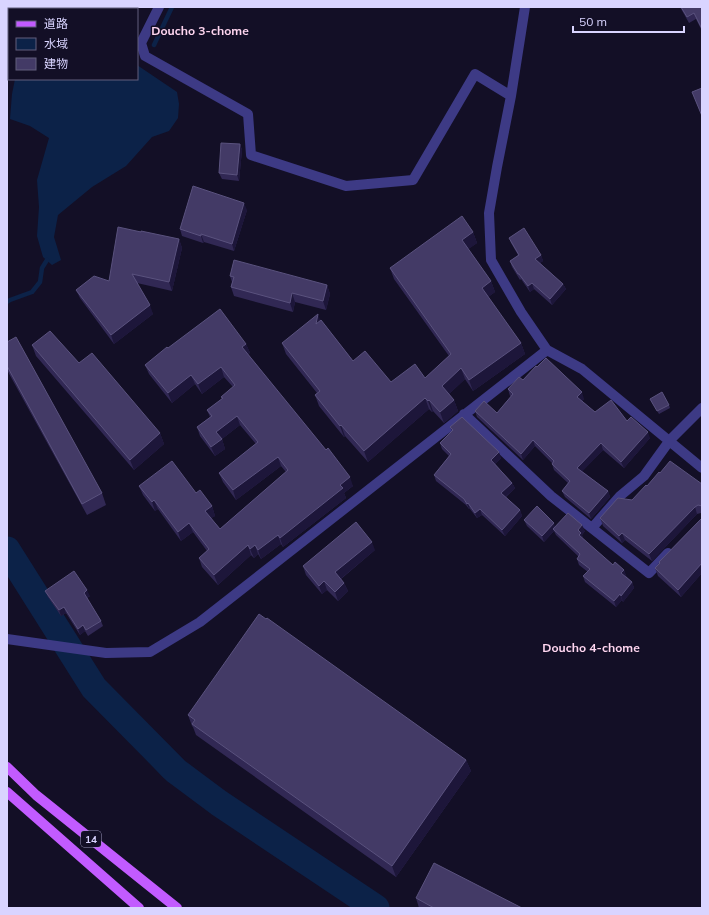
<svg xmlns="http://www.w3.org/2000/svg" width="709" height="915" viewBox="0 0 709 915" font-family="Mulish,'Noto Sans JP',sans-serif">
<rect width="100%" height="100%" fill="#130f26"/>
<!-- water -->
<path fill="#0c2248" d="M137 65 177 92 179 104 178 118 169 131 152 137 126 166 92 187 58 215 54 237 61 260 52 265 43 257 37 236 39 207 37 180 49 138 30 126 10 119 12 94 15 79H137Z"/>
<g fill="none" stroke-linecap="round" stroke-linejoin="round">
<!-- stream -->
<path stroke="#0c2248" stroke-width="4.5" d="M154 45 172 7
M7 302 10 300 32 292 40 282 42 268 47 260
M7 570 84 691 165 776 235 826 361 908"/>
<!-- river -->
<path stroke="#0c2248" stroke-width="27" d="M7 550 94 688 176 771 219 803 376 908"/>
<!-- minor -->
<path stroke="#3d3a85" stroke-width="10" d="M159 7 141 43 145 56 248 114 251 155 346 186 413 180 475 74 511 96
M525 7 511 96 497 167 489 213 491 260 521 312 547 350 582 369 702 468
M464 414 551 496 649 573 668 553
M592 528 620 496 644 476 670 440 702 408
M7 639 106 653 150 652 200 622 547 350"/>
<!-- major -->
<path stroke="#c25bff" stroke-width="10" d="M7 767 36 795 177 908
M7 792 139 908"/>
</g>
<!-- wall -->
<path fill="#312854" d="M680 7H702V31L696 19 689 23Z
M240 144 242 150 239 181 222 179 219 173Z
M247 210 234 251 204 242 203 243 182 236 180 229Z
M473 232 477 243 468 249 491 281 495 292 488 297 521 343 525 354 473 391 465 379 449 394 454 400 458 411 444 423 433 411 432 412 429 409 368 462 345 436 344 437 319 406 315 395 317 393 286 354 282 343 321 320 353 361 391 382 425 378 449 356 394 279 390 268Z
M509 238 541 255 543 261 540 263 563 284 566 289 552 305 534 289 530 292 521 279 520 280 512 267 510 261 518 255 511 243Z
M179 239 182 248 172 291 137 283 153 314 114 344 80 298 76 290 109 281Z
M230 276 327 285 330 294 326 310 295 302 293 312 234 296 231 287 232 282Z
M7 342 102 493 106 505 87 515 7 370Z
M246 344 250 353 248 354 353 486 344 493 346 498 283 547 281 544 261 559 258 554 254 558 251 555 218 585 202 567 199 558 207 551 193 532 181 541 158 509 155 511 143 495 139 486 196 493 212 506 215 516 211 518 220 529 286 472 281 466 236 500 223 482 219 473 256 444 240 425 222 439 225 449 215 456 200 436 197 427 210 417 207 410 222 399 221 397 233 387 224 377 202 394 195 384 172 403 149 374 145 365 168 348Z
M32 345 79 363 160 433 164 444 134 470 36 356Z
M537 367 584 399 582 401 595 412 627 421 650 438 624 468 603 450 582 471 608 491 610 497 591 519 565 497 562 491 568 483 554 470 552 464V463L535 446 523 460 477 417 475 411 497 413 511 396H510L508 389 523 380Z
M650 399 669 405 670 408 659 414Z
M450 427 501 458 495 464 512 483 515 488 506 497 520 510 522 516 505 536 482 515 477 518 470 509H469L466 505 436 481 434 475 449 456 442 449 440 443 452 431Z
M660 473 702 484V513H701L697 514 652 561 625 540 622 543 603 526 600 518 632 500Z
M702 518V573L681 597 658 576 655 568 659 563V562Z
M524 520 555 527 585 531 582 535 583 539 613 565 624 570 626 576 632 582 634 588 623 602 622 600 616 607 585 582 583 576 588 572 579 565 577 559 579 557 556 535 554 531 544 542 527 526Z
M375 550 341 579 344 583 348 591 338 601 327 590 322 594 306 575 303 566Z
M45 591 90 596 87 598 101 621 103 626 88 636 85 631 80 635 66 613 61 616 48 597Z
M188 715 466 760 471 771 396 877 196 735 193 727 192 726Z
M416 898 522 908H419Z"/>
<!-- shaded-wall -->
<path fill="#1d163a" d="M240 144 242 150 239 181 237 175Z
M244 203 247 210 234 251 232 244Z
M473 232 477 243 466 251 462 240Z
M201 234 204 242 203 243 201 236Z
M179 239 182 248 172 291 169 282Z
M541 255 543 261 537 265 535 259Z
M491 281 495 292 486 299 482 288Z
M532 283 534 289 530 292 528 286Z
M563 284 566 289 552 305 550 299Z
M327 285 330 294 326 310 323 301Z
M292 293 295 302 293 312 290 303Z
M150 305 153 314 114 344 111 335Z
M318 314 322 325 316 324Z
M521 343 525 354 473 391 469 380Z
M246 344 250 353 246 356 242 347Z
M221 367 224 377 202 394 198 384Z
M461 368 465 379 446 397 442 386Z
M191 375 195 384 172 403 168 393Z
M582 392 584 399 580 404 577 397Z
M425 398 429 409 368 462 364 451Z
M429 400 433 411 432 412 428 401Z
M454 400 458 411 444 423 440 412Z
M237 416 240 425 222 439 225 449 215 456 211 447 216 432Z
M341 425 345 436 344 437 340 426Z
M648 432 650 438 624 468 621 462Z
M160 433 164 444 134 470 130 460Z
M533 440 535 446 523 460 521 454Z
M601 443 603 450 580 474 577 468Z
M499 452 501 458 493 466 491 460Z
M278 457 281 466 236 500 233 490Z
M350 477 353 486 344 493 346 498 283 547 280 538 340 485Z
M512 483 515 488 503 499 501 493Z
M608 491 610 497 591 519 589 513Z
M154 500 158 509 155 511 152 502Z
M468 503 470 509H469L467 504Z
M212 506 215 516 209 520 205 511Z
M695 507 697 514 652 561 649 554Z
M480 509 482 515 477 518 475 513Z
M520 510 522 516 505 536 502 530Z
M189 523 193 532 181 541 178 532Z
M554 523 556 529H553L554 531 544 542 542 536Z
M582 525 585 531 582 535 583 539 581 541 578 530Z
M622 533 625 540 622 543 619 536Z
M278 535 281 544 261 559 258 550Z
M372 542 375 550 338 581 335 572Z
M248 545 251 555 218 585 214 575Z
M255 545 258 554 254 558 250 549Z
M702 563V573L681 597 678 590Z
M624 570 626 576 624 579 621 573Z
M324 581 327 590 322 594 319 586Z
M632 582 634 588 623 602 621 596Z
M344 583 348 591 338 601 335 592Z
M87 590 90 596 86 598 84 593Z
M620 594 622 600 616 607 614 601Z
M64 607 66 613 61 616 59 610Z
M83 625 85 631 80 635 78 629Z
M466 760 471 771 396 877 392 866Z"/>
<!-- building -->
<path fill="#433a66" stroke="#5a527e" d="M681 7H702V29L694 13 687 17Z
M702 88V116L692 92Z
M221 143 240 144 237 175 219 173Z
M193 186 244 203 232 244 201 234V236L180 229Z
M462 216 473 232 462 240 491 281 482 288 521 343 469 380 461 368 442 386 454 400 440 412 429 400 428 401 425 398 364 451 341 425 340 426 315 395 320 391 282 343 318 314 316 324 321 320 353 361 365 351 391 382 415 364 425 378 451 354 390 268Z
M118 227 141 232V231L179 239 169 282 132 274 150 305 111 335 76 290 94 276 109 281Z
M524 228 541 255 535 259 563 284 550 299 532 283 528 286 519 274H518L510 261 519 255 509 238Z
M234 260 327 285 323 301 292 293 290 303 231 287 234 277 230 276Z
M220 309 246 344 242 347 326 450 328 448 350 477 340 485 343 488 280 538 278 535 258 550 255 545 250 549 248 545 214 575 199 558 209 549 189 523 178 532 154 500 152 502 139 486 172 461 196 493 200 490 212 506 205 511 220 529 288 470 278 457 233 490 219 473 258 442 237 416 216 432 222 439 211 447 197 427 212 416 207 410 223 398 221 397 235 385 221 367 198 384 191 375 168 393 145 365 167 347 168 348Z
M50 331 79 363 92 353 160 433 130 460 32 345Z
M16 337 102 493 82 504 7 366V342Z
M546 358 582 392 577 397 595 412 611 400 627 421 631 417 648 432 621 462 601 443 577 468 608 491 589 513 562 491 570 481 552 464 554 461 533 440 521 454 475 411 484 401 497 413 513 394 508 389 519 377 523 380 536 366 537 367Z
M662 392 669 405 657 411 650 399Z
M462 417 499 452 491 460 512 483 501 493 520 510 502 530 480 509 475 513 468 503 467 504 464 499 434 475 451 454 440 443 453 430 450 427Z
M670 461 695 479 702 484V506L698 505 695 507 649 554 622 533 619 536 600 518 618 498 632 500 646 485 647 486 659 472 660 473Z
M537 506 554 523 542 536 524 520Z
M568 513 582 525 578 530 581 533 579 535 613 565 615 562 624 570 621 573 632 582 621 596 620 594 614 601 583 576 590 569 577 559 580 554 553 529Z
M702 518V563L678 590 655 568 660 563 659 562Z
M356 522 372 542 335 572 344 583 335 592 324 581 319 586 303 566Z
M74 571 87 590 84 593 101 621 86 630 83 625 78 629 64 607 59 610 45 591Z
M259 614 266 619 267 618 466 760 392 866 192 724 195 720 188 715Z
M434 863 522 908H434L416 898Z"/>
<g text-anchor="middle" dominant-baseline="central" stroke-width="3" stroke-linejoin="round" paint-order="stroke">
<!-- shield labels -->
<rect fill="#130f26" stroke="#9e99be" stroke-width="1" x="81" y="831" width="20" height="16" rx="3"/>
<g font-size="10" font-weight="bold" fill="#d9d4ff">
<text x="91" y="839">14</text>
</g>
<!-- neighbourhood labels -->
<g font-size="12" font-weight="bold" fill="#ffd6f0" stroke="#130f26">
<text x="200" y="30">Doucho 3-chome</text>
<text x="591" y="647">Doucho 4-chome</text>
</g>
</g>
<!-- border -->
<rect width="709" height="915" fill="none" stroke="#d9d4ff" stroke-width="16"/>
<!-- legend -->
<rect x="8" y="8" width="130" height="72" fill="#130f26" stroke="#625e7d"/>
<rect x="16" y="21" width="20" height="6" fill="#c25bff" stroke="#625e7d"/>
<text x="44" y="28" font-size="12" fill="#d9d4ff">道路</text>
<rect x="16" y="38" width="20" height="12" fill="#0c2248" stroke="#625e7d"/>
<text x="44" y="48" font-size="12" fill="#d9d4ff">水域</text>
<rect x="16" y="58" width="20" height="12" fill="#433a66" stroke="#625e7d"/>
<text x="44" y="68" font-size="12" fill="#d9d4ff">建物</text>
<!-- scale -->
<path d="M573 26v6h111v-6" fill="none" stroke="#d9d4ff" stroke-width="2"/>
<text x="579" y="26" font-size="12" fill="#d9d4ff" stroke="#130f26" stroke-width="3" paint-order="stroke">50 m</text>
</svg>
